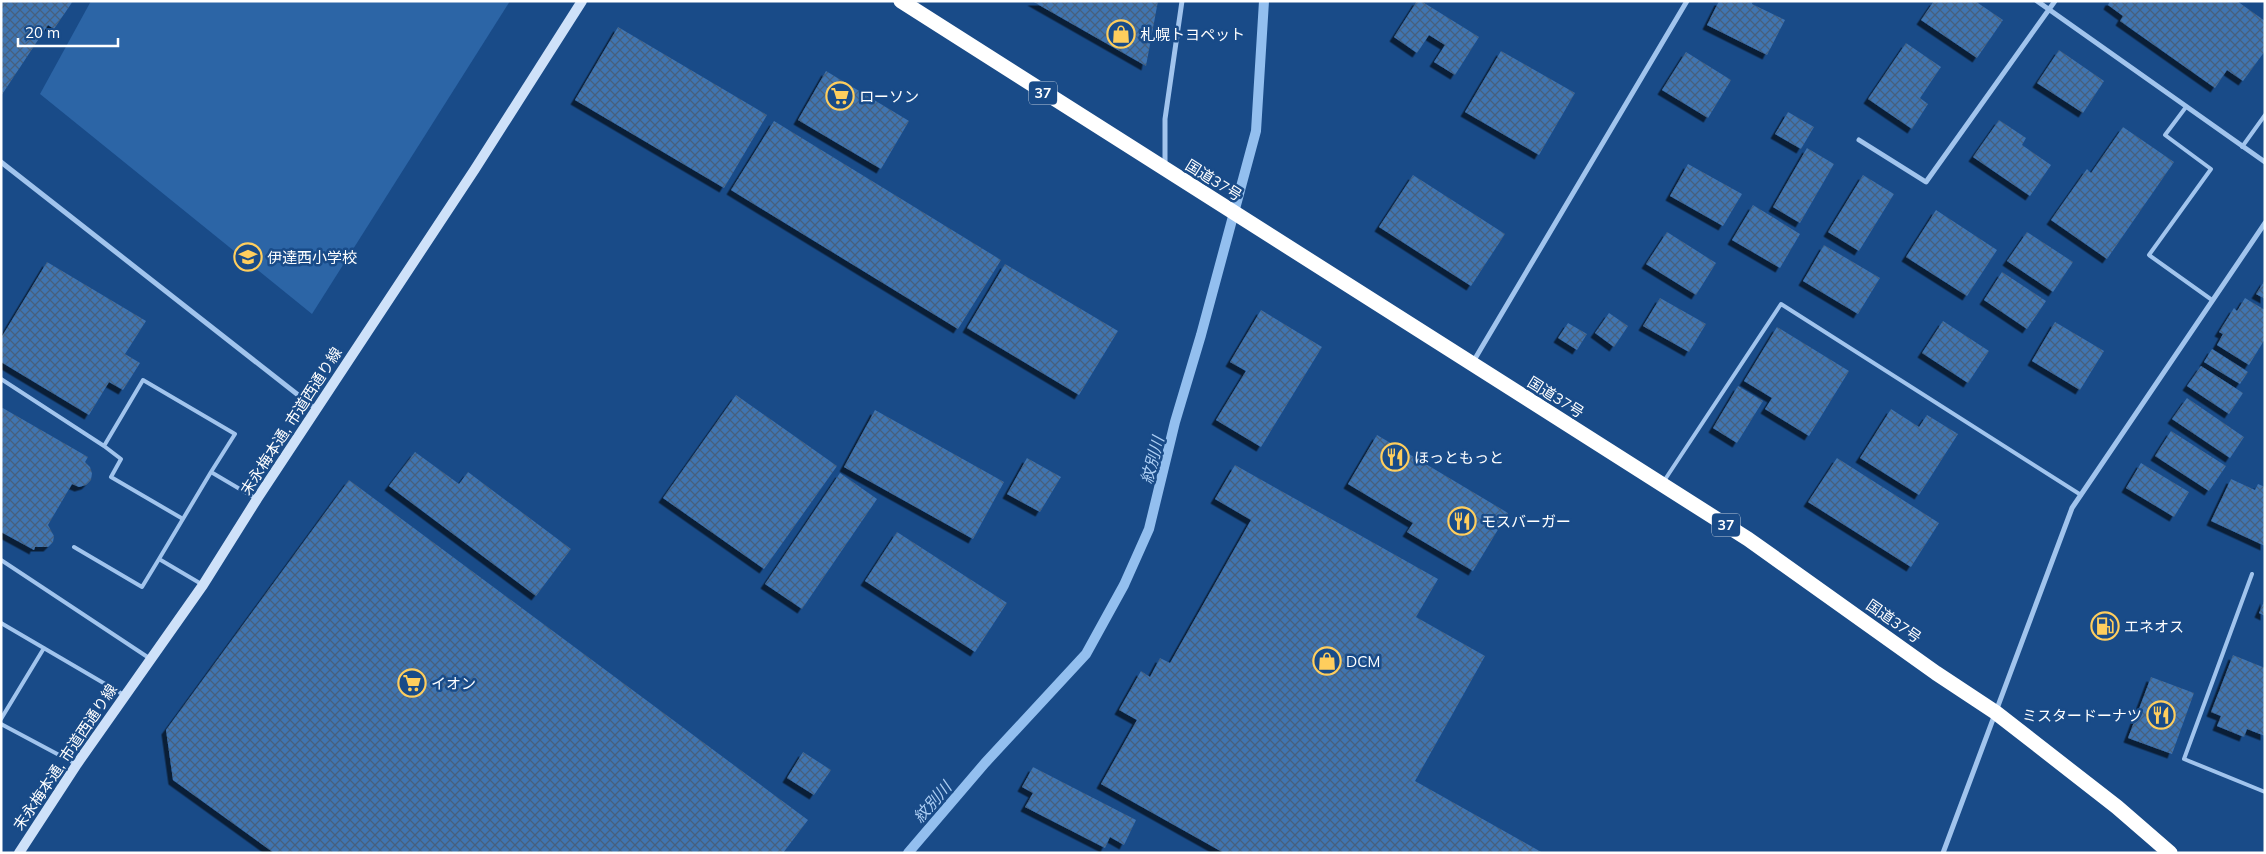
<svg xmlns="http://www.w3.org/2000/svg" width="2266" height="854" viewBox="0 0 2266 854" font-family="Mulish,'Noto Sans JP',sans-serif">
<defs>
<pattern id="building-cross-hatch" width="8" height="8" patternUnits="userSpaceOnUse" patternTransform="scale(1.25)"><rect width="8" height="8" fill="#4175b1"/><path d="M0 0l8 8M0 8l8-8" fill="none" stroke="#46607e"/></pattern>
<filter id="shadow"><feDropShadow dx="-4.5" dy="4.5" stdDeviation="0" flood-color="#0009"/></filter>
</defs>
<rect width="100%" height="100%" fill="#194b88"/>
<!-- green -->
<path fill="#2c65a6" d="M91 1H510L312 314 40 94Z"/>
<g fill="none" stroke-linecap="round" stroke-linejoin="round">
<!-- stream -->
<path stroke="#93bfef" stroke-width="10" d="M908 853 985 763 1086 654 1124 585 1149 529 1175 422 1201 335 1256 131 1264 1"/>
</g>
<!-- building -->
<path fill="url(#building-cross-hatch)" filter="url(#shadow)" d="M1 1H73L54 29 48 25 1 96Z
M1032 1H1158L1146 66Z
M1417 1H1421L1479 37 1455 75 1434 62 1445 45 1429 35 1417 53 1394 37Z
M1719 1H1753L1752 4 1785 20 1767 55 1707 25Z
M1934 1H1975L2003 20 1977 58 1921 20Z
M2110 1H2237L2265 21V51L2243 81 2227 70 2215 88 2120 21 2123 16 2108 5Z
M618 27 767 115 724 188 575 100Z
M1906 43 1941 67 1920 98 1928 104 1912 129 1868 99Z
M2059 50 2104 81 2083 113 2037 83Z
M1501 51 1575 93 1539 155 1465 112Z
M1686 52 1731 80 1708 118 1662 90Z
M826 71 909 121 881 169 798 120Z
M1788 112 1814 127 1801 149 1775 134Z
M1999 120 2026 138 2022 145 2051 165 2030 196 1973 157Z
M774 121 1001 260 958 329 731 190Z
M2123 127 2174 162 2107 259 2051 220 2087 169 2091 173Z
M1807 148 1834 164 1800 223 1773 207Z
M1688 164 1742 194 1723 226 1670 196Z
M1413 175 1505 234 1471 286 1379 227Z
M1863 175 1894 194 1859 251 1828 232Z
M1753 205 1800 234 1780 268 1732 240Z
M1936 210 1997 250 1967 296 1906 257Z
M1667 232 1716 263 1696 295 1646 264Z
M2027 232 2073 262 2053 292 2007 261Z
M1824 245 1880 278 1858 314 1803 281Z
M47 262 146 321 125 354 140 363 123 390 109 382 89 415 1 362V338Z
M1005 264 1118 331 1079 395 967 328Z
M2002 272 2046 301 2027 329 1984 300Z
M2265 280V299L2256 294Z
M1660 298 1706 324 1689 352 1643 326Z
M2245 298 2265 310V339L2249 365 2217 345 2223 334 2219 332 2234 308 2237 311Z
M1261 310 1322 347 1261 447 1216 420 1246 371 1230 362Z
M1609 313 1628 326 1614 347 1595 333Z
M1943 321 1989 351 1968 383 1922 353Z
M2055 322 2104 351 2080 390 2032 361Z
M1568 323 1587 334 1577 350 1558 338Z
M1777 327 1849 371 1809 436 1765 409 1772 398 1744 381Z
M2212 349 2248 372 2240 384 2204 362Z
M2201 366 2243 393 2229 414 2187 386Z
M1738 386 1763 401 1737 443 1713 428Z
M736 395 837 466 764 569 663 498Z
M2187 398 2244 437 2230 458 2172 419Z
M1 407 88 457 85 462 90 467 92 473 91 480 86 485 79 487 72 484 48 525 54 536 53 542 48 547H35L34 550 1 532Z
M1891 409 1919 427 1927 415 1958 434 1919 495 1860 458Z
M875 410 1004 482 973 539 844 467Z
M2171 431 2226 466 2209 491 2155 456Z
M1377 435 1508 513 1473 571 1407 532 1413 523 1348 484Z
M415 452 459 484 468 472 571 549 536 596 389 486Z
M1027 458 1061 477 1040 512 1007 494Z
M1837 458 1939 523 1911 567 1808 502Z
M2141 463 2189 492 2174 517 2126 488Z
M1235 465 1438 579 1416 617 1485 656 1415 781 1543 853H1224L1101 784 1137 720 1119 710 1141 671 1150 677 1160 658 1170 663 1251 520 1215 499Z
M840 473 877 499 802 609 765 584Z
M2231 479 2255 490 2258 484 2265 487V546L2211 521Z
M349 480 808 820 783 853H274L173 780 166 730Z
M897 532 1007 603 975 652 865 581Z
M2265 599V616L2259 613Z
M2233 655 2265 668V736L2247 729 2244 737 2217 726 2221 716 2211 712Z
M2151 677 2194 693 2172 754 2128 738Z
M803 752 831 770 814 795 787 778Z
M1033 767 1136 820 1124 845 1110 837 1105 848 1025 807 1033 793 1022 787Z"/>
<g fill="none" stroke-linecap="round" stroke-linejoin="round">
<!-- lane -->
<path stroke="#a1c4ed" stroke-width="4" d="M2186 107 2165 135 2211 169 2149 255 2212 300
M2242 147 2265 115
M1 379 104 446 143 380 235 434 211 472
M104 446 121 459 111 477 183 519
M1664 481 1781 304 2081 495
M74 547 142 587 159 559 203 585
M159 559 211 472 255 498
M1 560 149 658
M2252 574 2184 759 2265 792
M1 623 124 695
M1 719 44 648
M1 724 76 764"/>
<!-- street -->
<path stroke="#a1c4ed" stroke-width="5" d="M2037 1 2265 162
M1859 140 1926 182 2055 1
M1 162 316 409
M1165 165V119L1182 1
M1473 362 1687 1
M1943 853 2072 508 2265 223"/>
<!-- secondary -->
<path stroke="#cee1f9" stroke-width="10" d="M19 853 77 764 203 585 257 499 475 169 582 1"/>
<!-- highway -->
<path stroke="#fff" stroke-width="15" d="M901 1 1748 539 1936 673 1995 712 2117 807 2170 853"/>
</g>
<!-- icons -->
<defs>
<g id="shop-ring" transform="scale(1.4375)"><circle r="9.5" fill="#194b88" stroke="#ffce5d" stroke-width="1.5"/><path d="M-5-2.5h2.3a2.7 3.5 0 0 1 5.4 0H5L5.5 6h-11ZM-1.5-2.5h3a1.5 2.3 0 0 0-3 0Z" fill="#ffce5d"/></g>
<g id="supermarket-ring" transform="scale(1.4375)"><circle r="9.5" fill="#194b88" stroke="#ffce5d" stroke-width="1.5"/><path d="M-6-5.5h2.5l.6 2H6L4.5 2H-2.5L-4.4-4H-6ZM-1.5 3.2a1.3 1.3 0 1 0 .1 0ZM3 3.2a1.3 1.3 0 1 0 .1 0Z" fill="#ffce5d"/></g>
<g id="school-ring" transform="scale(1.4375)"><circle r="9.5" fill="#194b88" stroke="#ffce5d" stroke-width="1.5"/><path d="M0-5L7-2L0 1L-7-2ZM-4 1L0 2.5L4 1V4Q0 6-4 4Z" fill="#ffce5d"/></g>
<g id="restaurant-ring" transform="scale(1.4375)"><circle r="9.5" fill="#194b88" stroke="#ffce5d" stroke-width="1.5"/><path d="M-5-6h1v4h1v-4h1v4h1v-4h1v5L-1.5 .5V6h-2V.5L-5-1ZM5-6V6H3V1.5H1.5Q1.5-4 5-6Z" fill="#ffce5d"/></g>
<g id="fuel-ring" transform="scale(1.4375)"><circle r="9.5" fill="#194b88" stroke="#ffce5d" stroke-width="1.5"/><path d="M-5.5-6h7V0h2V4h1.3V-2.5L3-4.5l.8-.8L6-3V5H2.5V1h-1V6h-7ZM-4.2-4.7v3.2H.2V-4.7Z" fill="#ffce5d"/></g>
</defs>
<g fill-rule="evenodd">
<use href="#shop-ring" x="1121" y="34"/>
<use href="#supermarket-ring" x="840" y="96"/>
<use href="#school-ring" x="248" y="257"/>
<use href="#restaurant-ring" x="1395" y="457"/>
<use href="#restaurant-ring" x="1462" y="521"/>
<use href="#fuel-ring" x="2105" y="626"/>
<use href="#shop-ring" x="1327" y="661"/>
<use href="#supermarket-ring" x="412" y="683"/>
<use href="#restaurant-ring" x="2161" y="715"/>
</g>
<g text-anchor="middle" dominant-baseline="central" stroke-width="5" stroke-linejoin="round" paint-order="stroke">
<!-- shield labels -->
<g fill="#194b88" stroke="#bac9db" stroke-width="1">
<rect x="1029" y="81.5" width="28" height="23" rx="4"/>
<rect x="1712" y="513.5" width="28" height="23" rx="4"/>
</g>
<g font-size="14" font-weight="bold" fill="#fff">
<text x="1043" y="93">37</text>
<text x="1726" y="525">37</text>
</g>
<!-- poi labels -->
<g font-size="15" fill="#fff" stroke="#194b88" text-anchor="start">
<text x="1140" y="34">札幌トヨペット</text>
<text x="859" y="96">ローソン</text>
<text x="267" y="257">伊達西小学校</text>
<text x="1414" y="457">ほっともっと</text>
<text x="1481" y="521">モスバーガー</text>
<text x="2124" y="626">エネオス</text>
<text x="1346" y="661">DCM</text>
<text x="431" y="683">イオン</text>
<text x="2142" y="715" text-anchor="end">ミスタードーナツ</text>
</g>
<!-- street labels -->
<g font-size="15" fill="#fff" stroke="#194b88">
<text transform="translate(1214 180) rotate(32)">国道37号</text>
<text transform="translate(1556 397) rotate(32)">国道37号</text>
<text transform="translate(291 421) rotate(-57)">末永梅本通, 市道西通り線</text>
<text transform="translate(1894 621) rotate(35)">国道37号</text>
<text transform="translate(65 757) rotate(-56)">末永梅本通, 市道西通り線</text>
</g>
<!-- water labels -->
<g font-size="16" font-style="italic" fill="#accef4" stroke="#194b88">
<text transform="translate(1152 460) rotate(-75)">紋別川</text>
<text transform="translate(932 802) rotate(-49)">紋別川</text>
</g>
</g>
<!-- border -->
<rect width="2266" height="854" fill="none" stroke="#ffffff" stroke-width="5"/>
<!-- scale -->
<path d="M18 38v8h100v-8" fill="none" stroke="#ffffff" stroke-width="2.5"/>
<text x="25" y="38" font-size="15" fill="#ffffff" stroke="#194b88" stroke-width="4" paint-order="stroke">20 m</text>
</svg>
